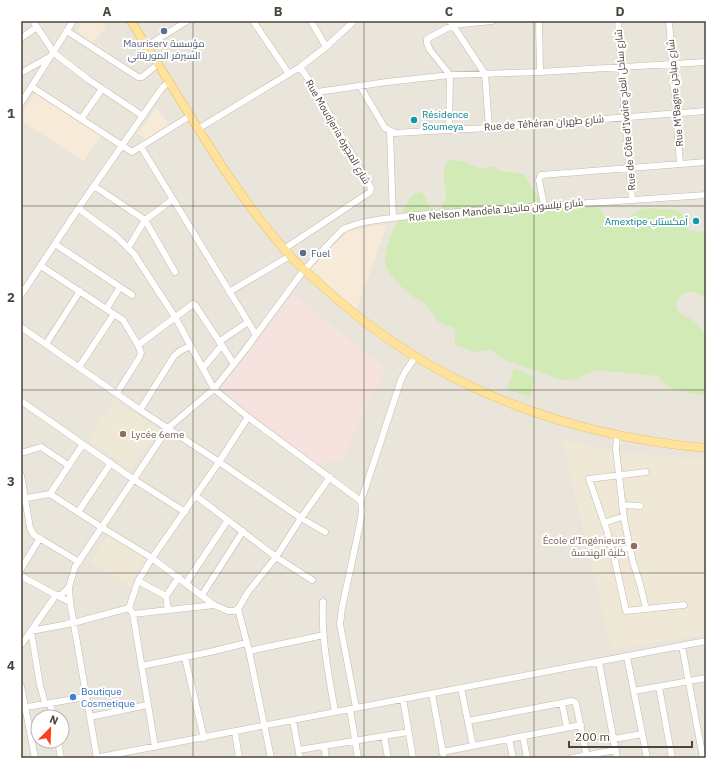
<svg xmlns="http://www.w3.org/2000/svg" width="727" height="779" viewBox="0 0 727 779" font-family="'IBM Plex Sans',Cairo,sans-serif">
<rect width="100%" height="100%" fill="#f6f3ec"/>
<!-- residential -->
<path fill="#eae5da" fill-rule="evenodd" d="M21 21H706V758H21ZM38 717H62V741H38Z"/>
<!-- commercial -->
<path fill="#f7ead8" d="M83 21H102L106 26 93 44 77 31Z
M35 93 101 136 84 161 21 121V115Z
M156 108 170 124 146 140 138 133Z
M387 224 356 312 310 269 348 231Z"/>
<!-- education -->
<path fill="#efe8d6" d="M114 399 159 429 132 469 88 440Z
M562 439 615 452 706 459V634L612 650Z
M109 533 151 558 133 588 91 562Z"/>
<!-- medical -->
<path fill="#f6e3e0" d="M293 293 370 357 386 369 371 396 358 423 345 457 341 458V460L316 464 219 391 231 374H235V370Z"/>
<!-- green -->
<path fill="#d2eab5" d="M453 160 468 163 477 168 494 167 501 171 519 173 524 175 538 196 552 205 593 204 599 207 608 220 613 222H621L642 209 649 208 676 210 682 213 688 231 706 232V300C702 296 699 293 693 292 683 289 671 301 678 311 682 316 689 317 694 321 699 325 702 330 706 335V396L670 388 665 384 658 376 597 370 571 380 558 379 503 359 492 350 473 352 456 345C453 340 458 333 454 328 450 324 444 326 440 323 434 318 432 309 425 304 421 300 416 299 412 296 404 290 389 275 386 266 381 246 402 216 410 198L414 194 420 192 423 194 431 208 437 209 441 208C443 204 446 200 446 196 447 183 439 175 448 161Z
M514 368 535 377 530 397 507 390Z"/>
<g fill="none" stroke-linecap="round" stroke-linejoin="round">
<!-- minor casing -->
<g stroke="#c2bbae" stroke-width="7">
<path id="minor" d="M33 21 54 53 89 80 143 116
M253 21 289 74
M311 21 326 47
M450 21 485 74 489 128
M539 21 540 72
M618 21 625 117 632 199
M669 21 680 164
M67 31 138 77H142L158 64
M21 38 37 27
M147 46 187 21
M21 73 51 56
M360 86 385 128 395 133 449 130 489 128 706 111
M32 87 132 152 190 116
M317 92 387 82 450 75 540 72 706 62
M21 103 73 21
M81 119 102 89
M198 129 300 67 326 47 354 21
M449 130 450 75 430 50 427 43V39L453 25 492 21
M390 132 393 218
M141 147 256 335
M94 186 145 220 175 272
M544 205 539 180 541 175 706 162
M79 209 117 237 134 254 175 317 214 389 248 417 361 501
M55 244 132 295
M128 248 145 220 172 200
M284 249 370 192 371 188 317 92 300 67
M41 266 123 320 138 345 141 353 139 358 117 393
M229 292 290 256
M21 295 82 203 162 88 169 82
M107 308 120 287
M21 327 140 410 219 462 152 558 138 581 129 608
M220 341 248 322
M46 344 80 291
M138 345 193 304 195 305 234 364
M79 367 114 314
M203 368 222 345
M21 401 133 479 185 512
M140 410 174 356 180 351 190 346
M248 417 219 462 301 518 325 532
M617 435 616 449 624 519 633 562 640 584 646 609
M21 453 41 447 68 465
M646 472 589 479 607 531 615 561 626 611 684 605
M21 475 30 528 34 535 79 562
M50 494 83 444
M196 496 276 557 312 580
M21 499 50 494 101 527 152 558 214 605
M622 505 640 506
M78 512 111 463
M604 523 624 516
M613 553 630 547
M21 569 40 538
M21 576 56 595H61L69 587
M138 581 166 596 168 610
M186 583 228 520
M202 595 243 531
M166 596 179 577
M323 602C321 639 329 676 335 712
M238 609 248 592 276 557 301 518 330 477
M133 614 214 605 228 611H234L238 609 249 651 271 758
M21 645 56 595 70 602
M682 646 703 758
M249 651 324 635
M627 657 647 758
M185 658 204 738
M599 662 617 758
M141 666 210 652 246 643
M21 686 35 758
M659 687 672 758
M461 688 473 746
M634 691 706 678
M432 694 444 758
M403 699 413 758
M45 703 40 685 31 631 73 623 129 608 133 614 155 747
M50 703 53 717
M562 703 567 728
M21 708 86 697
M356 708 340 624 342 608 360 524 362 511 361 501 401 380 405 372 416 356
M350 709 358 758
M90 717 147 705
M293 721 300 758
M468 721 572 701 575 702 576 704 587 758
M235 732 239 758
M384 736 388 758
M523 737 527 758
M509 739 513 758
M614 739 642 734
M58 741 61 758
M324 746 326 758
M299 750 408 732
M442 752 581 725
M95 758 706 641
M97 758 70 602 69 587 75 567 168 428 214 389 245 350 304 270 342 230C363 219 391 219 415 215L706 195
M572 758 616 750"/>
</g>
<!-- major casing -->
<g stroke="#e6c16a" stroke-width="9">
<path id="major" d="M131 21C150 52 170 83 189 114 218 161 248 208 285 250 295 263 308 273 320 284 427 384 561 435 706 448"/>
</g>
<!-- minor -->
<use href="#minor" stroke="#fff" stroke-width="6"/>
<!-- major -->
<use href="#major" stroke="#ffe39c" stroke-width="8"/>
</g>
<!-- grid -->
<path fill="none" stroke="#4b4439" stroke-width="1" stroke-opacity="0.55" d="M193 21V758M364 21V758M534 21V758M21 206H706M21 390H706M21 573H706"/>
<!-- markers -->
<g fill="#5c6f8a" stroke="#fff" stroke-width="1.5">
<circle cx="164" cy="31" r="4"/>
<circle cx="303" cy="253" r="4"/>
</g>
<g fill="#0f9aa8" stroke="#fff" stroke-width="1.5">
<circle cx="414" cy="120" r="4"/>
<circle cx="696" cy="221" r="4"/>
</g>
<g fill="#8d6e63" stroke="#fff" stroke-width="1.5">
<circle cx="123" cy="434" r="4"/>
<circle cx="634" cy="546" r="4"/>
</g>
<circle fill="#3f7fe0" stroke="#fff" stroke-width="1.5" cx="73" cy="697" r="4"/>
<g text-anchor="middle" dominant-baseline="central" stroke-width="4" stroke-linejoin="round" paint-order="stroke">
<!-- service labels -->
<g font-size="10" fill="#4e5e75" stroke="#fff">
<text x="164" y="43">Mauriserv مؤسسة<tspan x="164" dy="12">السيرفر الموريتاني</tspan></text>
<text x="311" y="253" text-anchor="start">Fuel</text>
</g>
<!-- street labels -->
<g font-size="10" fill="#4b4439" stroke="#fff">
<text transform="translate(675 93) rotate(-95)">Rue M'Bagne شارع مباجن</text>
<text transform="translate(625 110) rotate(-95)">Rue de Côte d'Ivoire شارع ساحل العاج</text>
<text transform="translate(544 123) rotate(-4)">Rue de Téhéran شارع طهران</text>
<text transform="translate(338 132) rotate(60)">Rue Moudjeria شارع المجيرة</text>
<text transform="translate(496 210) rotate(-5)">Rue Nelson Mandela شارع نيلسون مانديلا</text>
</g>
<!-- culture labels -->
<g font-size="10" fill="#0d838f" stroke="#fff" text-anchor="start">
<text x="422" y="114">Résidence<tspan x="422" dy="12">Soumeya</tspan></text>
<text x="688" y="221" text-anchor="end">Amextipe أمكستاب</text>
</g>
<!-- education labels -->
<g font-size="10" fill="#785e54" stroke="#fff" text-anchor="start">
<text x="131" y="434">Lycée 6eme</text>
<text x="626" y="540" text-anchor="end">École d'Ingénieurs<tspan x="626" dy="12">كلية الهندسة</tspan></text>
</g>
<!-- shop labels -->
<g font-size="10" fill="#366cbe" stroke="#fff" text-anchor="start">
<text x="81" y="691">Boutique<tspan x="81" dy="12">Cosmetique</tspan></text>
</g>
</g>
<!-- border -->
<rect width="727" height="779" fill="none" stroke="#ffffff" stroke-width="44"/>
<!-- north arrow -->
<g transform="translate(50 729) rotate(23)"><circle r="19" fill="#ffffff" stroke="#b7b4b0"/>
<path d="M0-3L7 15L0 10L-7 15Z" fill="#fc3f1d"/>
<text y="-6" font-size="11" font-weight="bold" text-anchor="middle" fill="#4b4439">N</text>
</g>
<!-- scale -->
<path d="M569 741v6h123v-6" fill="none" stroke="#4b4439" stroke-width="2"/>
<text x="575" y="741" font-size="12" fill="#4b4439" stroke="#ffffff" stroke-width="3" paint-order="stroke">200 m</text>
<rect x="22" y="22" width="683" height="735" fill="none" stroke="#4b4439" stroke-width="1.5"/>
<g font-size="13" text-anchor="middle" font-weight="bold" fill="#4b4439">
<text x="107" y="16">A</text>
<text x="278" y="16">B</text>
<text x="449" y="16">C</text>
<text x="620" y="16">D</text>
<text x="11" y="118">1</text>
<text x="11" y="302">2</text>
<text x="11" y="486">3</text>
<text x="11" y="670">4</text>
</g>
</svg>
